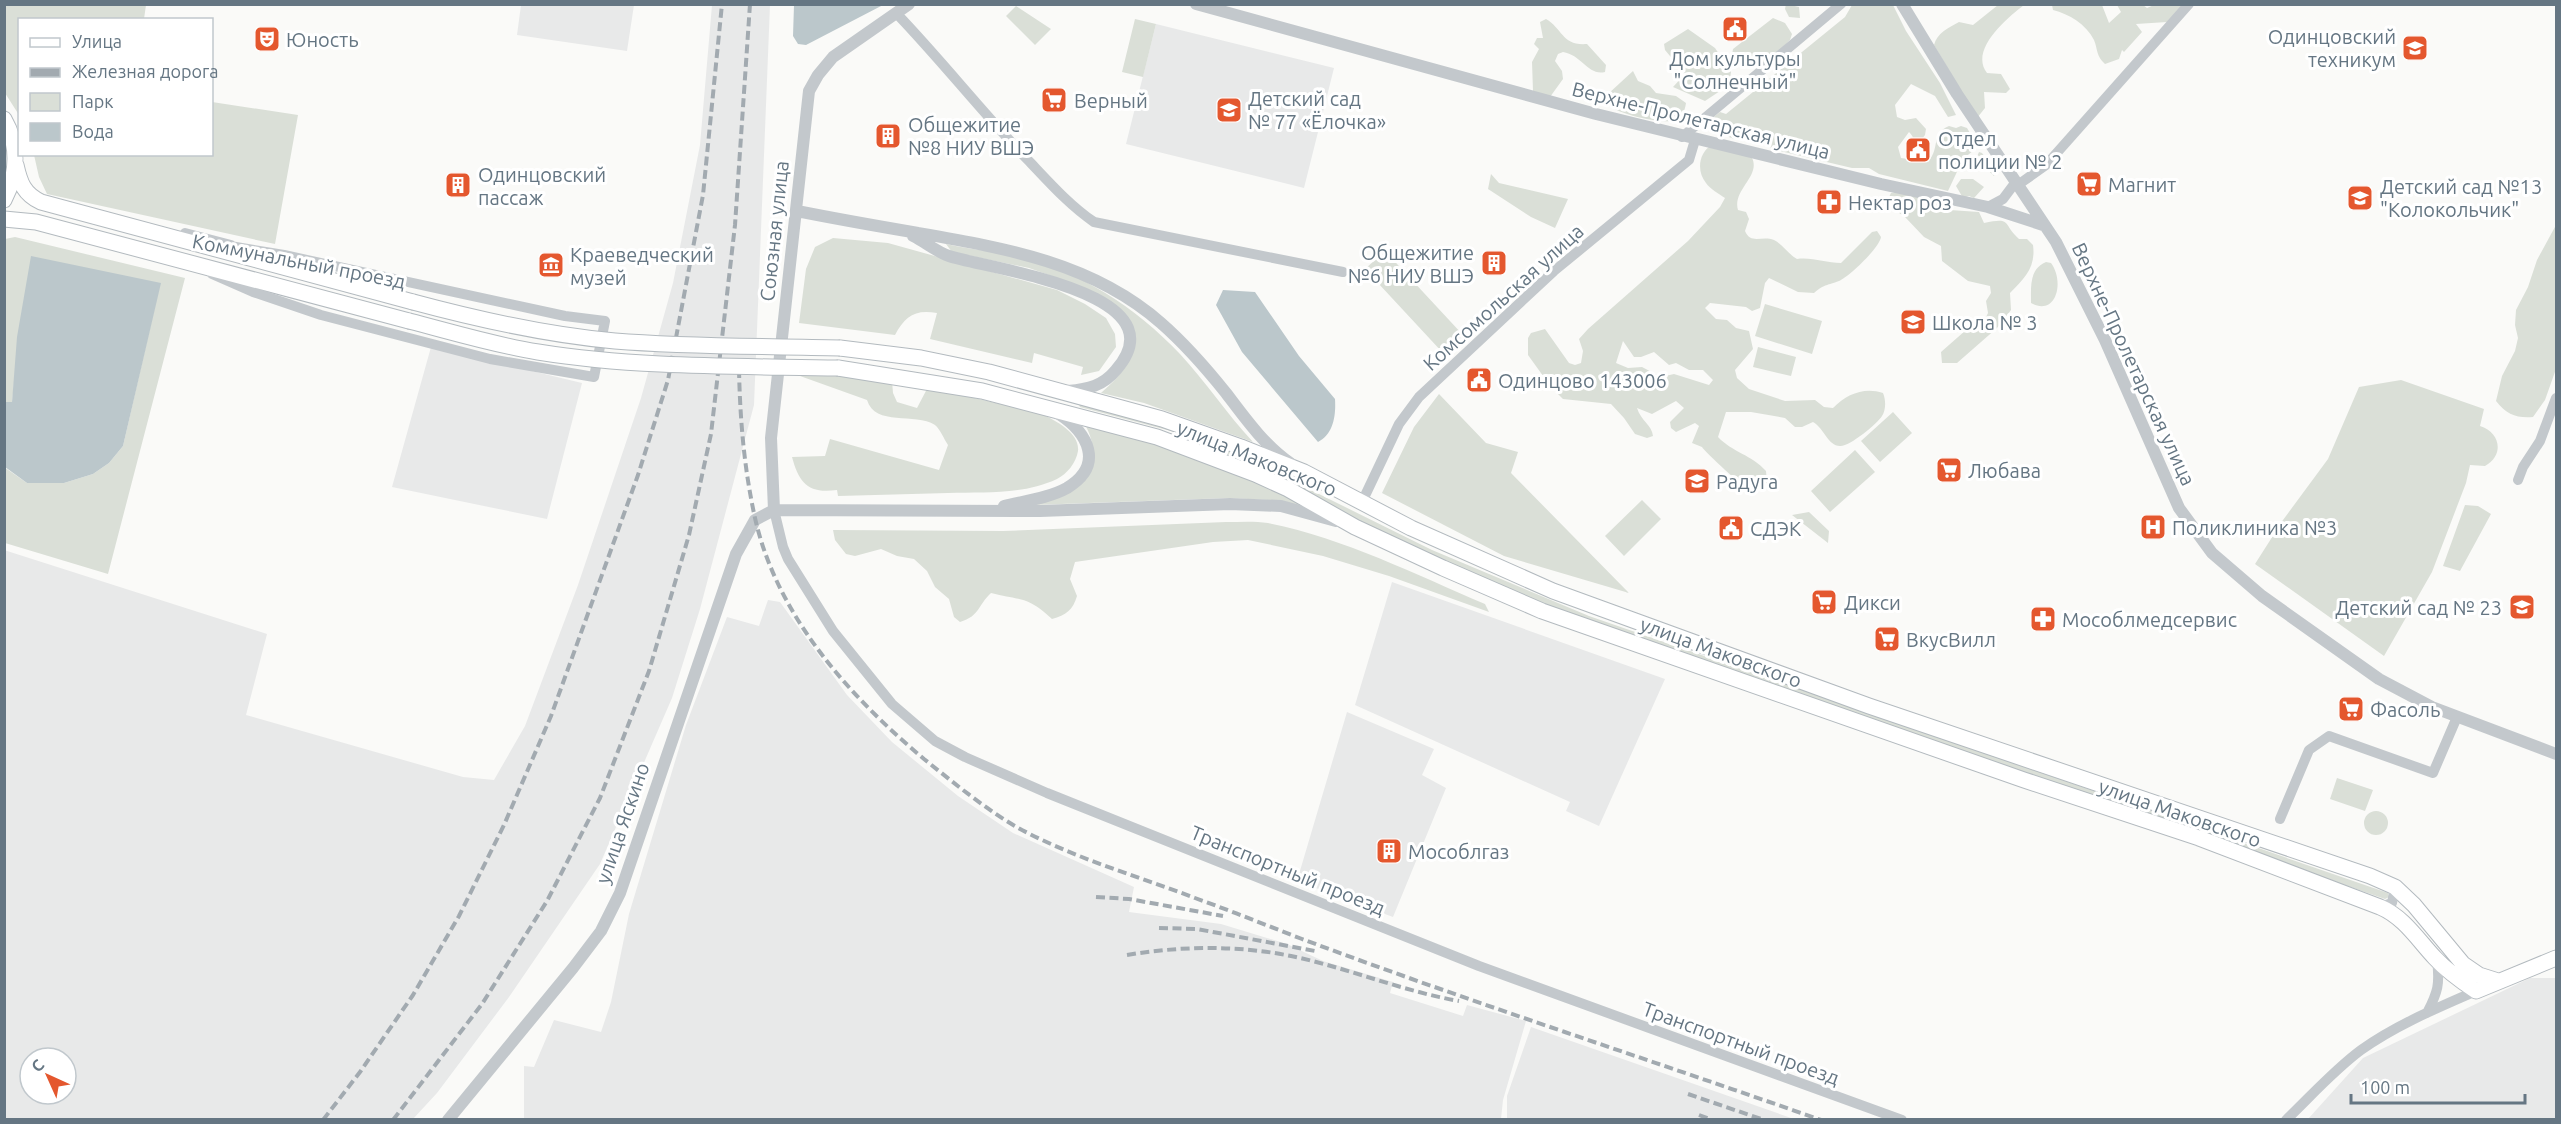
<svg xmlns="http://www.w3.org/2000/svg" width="2561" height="1124" viewBox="0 0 2561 1124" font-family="Ubuntu,sans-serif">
<rect width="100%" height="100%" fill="#fafaf8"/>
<!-- built -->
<path fill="#e8e9e9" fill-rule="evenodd" d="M521 5H634L627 51 517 35Z
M712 5H770L754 405 700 609 672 698 600 864 509 997 437 1093 413 1119H5L4 550 267 634 246 715 463 777 494 780 525 726 578 585 641 398 673 283 700 145ZM30 1058H66V1094H30Z
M1156 24 1334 68 1304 188 1126 144Z
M431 347 582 383 547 519 392 487Z
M1392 582 1665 679 1599 826 1566 811 1570 802 1355 705Z
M768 600 780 602 847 695 892 742 958 796 1013 833 1134 887 1129 912 1221 924 1287 944 1323 961 1393 982 1390 993 1463 1016 1467 1005 1526 1021 1503 1100 1501 1119H524V1066L534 1067 554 1020 601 1032 611 1002 629 914 686 725 727 617 759 626Z
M1347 712 1434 749 1422 775 1446 788 1393 917 1297 881Z
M2530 978H2556V1119H2308L2363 1058Z
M1531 1027 1794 1119H1507V1096Z"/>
<!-- green -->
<path fill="#dadfd7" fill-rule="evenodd" d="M1786 4 1799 7 1800 18 1789 17 1785 9Z
M4 5 5 4 146 5 144 19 20 20 19 115 5 93Z
M1852 5H1893L1906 31 1940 83 1956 115 1948 117 1935 96 1911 84 1895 105 1897 117 1905 120 1916 118 1926 129 1925 135 1921 140C1912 140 1914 137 1909 132L1898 147 1901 158 1928 162C1941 147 1930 134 1949 126L1956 128 1961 126 1967 128 1977 145 1974 150 1963 159 1948 191 1879 174 1869 168H1852L1776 150 1754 139H1734L1706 128 1707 122 1720 112 1726 114 1845 17Z
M1998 5H2024C2007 18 1969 50 1987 73L2001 74 2010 89 2006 93 1984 92 1985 108 1977 118 1934 45C1937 33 1948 28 1959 22L1973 25Z
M2052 5H2102L2109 23 2121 12 2117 5H2143L2147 8 2154 5H2187L2167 22 2136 24 2142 32 2124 52 2122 50 2119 59 2105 64C2096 56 2098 50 2094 40 2086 24 2069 14 2053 10Z
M1016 6 1051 29 1035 45 1006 16Z
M1773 18 1785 23 1792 34 1790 40C1782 48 1767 64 1756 66 1748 66 1745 61 1737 62L1732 55 1733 49Z
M1135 19 1156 24 1143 77 1122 72Z
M1546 19C1563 29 1562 46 1587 44L1606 65 1605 72C1588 76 1582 55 1563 52L1558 54 1555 61 1562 71 1563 79 1550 97 1533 91 1532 62 1539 49 1534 44 1537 38H1543L1540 22Z
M1688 29 1715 48 1731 72 1729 85 1705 101 1673 87 1685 74 1665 50 1664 44Z
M1633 71 1638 81 1650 86 1656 93 1676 96 1686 103C1685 111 1681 120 1673 121 1658 123 1613 114 1606 102L1608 94Z
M212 102 298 115 275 244 47 194 39 177 34 155 212 154Z
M1712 145 1752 158C1761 176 1732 190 1738 210L1746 212 1749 219 1745 231C1751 245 1762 235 1774 240 1782 244 1788 254 1797 259 1812 257 1826 263 1841 263L1872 232 1877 231 1881 237C1880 247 1849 277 1839 281 1827 286 1826 283 1814 293L1798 292 1769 278 1765 283 1760 308 1752 311 1746 307 1710 303 1705 308 1716 319 1727 320 1736 328 1749 331 1753 349 1735 370 1737 378 1749 389 1785 401 1815 400 1824 407 1833 408C1847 394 1864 387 1883 393 1886 400 1886 410 1882 416 1877 424 1849 447 1840 446 1828 446 1824 428 1813 422L1802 427H1795L1785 418 1751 412H1726L1718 437C1732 452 1752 455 1766 471L1767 483 1751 491C1746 490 1704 451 1702 447L1692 443 1699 426 1695 423 1676 432 1671 428 1670 422 1684 408 1676 401 1652 414 1637 408C1641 421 1652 425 1653 436L1647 438 1635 434 1624 418 1611 404 1563 399 1551 387 1528 355V338L1531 333 1545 329 1569 363 1575 365 1581 363 1583 351 1579 339 1588 329 1688 241 1720 207 1725 198C1719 194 1710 189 1706 183 1696 171 1699 152 1712 145ZM1623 341 1634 357H1641L1654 352 1669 365 1676 363 1689 370H1703L1713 380 1709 385 1674 374 1661 377 1642 367 1628 368 1616 363Z
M1979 152 1982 153 1995 171 1994 176 1976 159Z
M1491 174 1499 183 1568 199 1555 228 1531 217 1488 189Z
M1961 179H1973L1984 187 1974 198 1969 196 1963 198 1956 186Z
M1897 192C1914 198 1940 194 1950 210L1979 212 1984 223C2013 217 2002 224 2019 239H2027L2033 245C2036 267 2025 278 2010 293L2011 310 1997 328 1957 363H1942L1941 352 1974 323 1985 319 1988 313 1986 301 1991 293 1990 286 1968 281 1942 261 1941 246 1924 237 1905 217 1889 206 1888 199 1891 193Z
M2556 225V369L2545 400 2533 417C2516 418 2507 415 2496 401L2502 376 2515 351 2518 338 2515 325 2516 310 2528 287 2537 260Z
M15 237 185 278 108 574 5 543 4 467 27 483H64L93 474 109 463 123 446 160 284 15 373 12 403 5 402V239Z
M833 238 888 243 1057 290 1085 304 1106 318 1115 334 1116 347 1099 371 1081 375 1083 367 1034 353 1032 363 930 339 937 313C915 309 905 316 895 335L799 323 806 269 815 247Z
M946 244C964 248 982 250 1000 253 1071 265 1132 303 1180 354 1206 382 1227 414 1253 442L1144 403 1101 393C1124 373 1132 362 1132 330L1066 281 1029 268 952 252Z
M1385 251 1463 335 1443 353 1365 269Z
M2046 262 2051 263C2065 282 2056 317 2031 303 2031 287 2029 269 2046 262Z
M1765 304 1822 321 1812 354 1755 336Z
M1758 347 1796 357 1791 376 1753 367Z
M803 373 842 374 892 381 893 393 897 402 917 408 928 387 1042 414C1056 421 1080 433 1078 451 1076 463 1067 474 1057 479 1023 495 984 492 948 493 912 494 875 495 838 496L837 490C808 494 799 483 792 457L825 456 830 439 939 470 948 445C944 439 940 429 935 425 915 412 875 427 867 400L800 376Z
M2401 380 2484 409 2480 426C2500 432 2505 455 2485 466L2470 465 2466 483 2432 572 2384 656 2255 564 2283 520 2328 459 2359 387Z
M1439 394 1486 443 1518 452 1511 473 1629 593 1504 556 1382 493 1414 427Z
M1078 403 1174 428 1230 450 1432 550 1589 616 2388 893 2389 897 2385 899 1588 622 1494 585 1429 555 1229 455 1171 431 1080 407Z
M1893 412 1912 433 1880 462 1861 441Z
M1084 423 1158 442 1229 470 1317 509 1268 500 1229 498 1033 505C1062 495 1085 493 1092 459 1094 446 1091 435 1084 423Z
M1855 450 1875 472 1830 512 1811 491Z
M1642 500 1661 519 1624 556 1605 536Z
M2465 505 2478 506 2491 514 2460 571 2443 566Z
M1809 512 1829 531 1828 543 1792 515Z
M1226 522C1240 522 1255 521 1268 523 1343 538 1415 574 1485 604L1489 612 1389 576 1323 556 1248 540 1213 542 1075 562 1070 579 1077 596C1073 610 1066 615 1052 619 1026 595 1021 601 991 593 978 605 980 616 960 622L954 617 949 599 935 587 927 571 914 559 897 556 881 549 855 556 846 554 835 540 833 530 1003 531Z
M2337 778 2373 790 2365 811 2330 799Z
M2364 823a12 12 0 1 1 24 0a12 12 0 1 1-24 0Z"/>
<!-- water -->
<path fill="#bbc7cb" d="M794 5V4L883 5 806 45 798 44 793 36Z
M31 256 161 283 123 446 109 463 93 474 64 483H27L5 467V402H12L17 337Z
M1223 290 1255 292 1299 356 1335 399C1336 414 1334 434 1318 442L1242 352 1216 305Z"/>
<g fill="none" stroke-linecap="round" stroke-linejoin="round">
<!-- secondary casing -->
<g stroke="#b3babf" stroke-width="17">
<path id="secondary" d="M4 119C19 145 18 173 4 200
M16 165C20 183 24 194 41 202L413 302
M4 219 36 222 409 321
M840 348 921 358 989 372 1162 419 1241 447 1304 472 1411 528 1553 591 1869 706 2370 876 2395 887 2414 905 2463 964 2479 975 2498 981
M838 368 982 391 1157 437 1255 474 1288 489 1355 527 1443 568 1542 611 2024 780 2199 838 2380 907C2404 917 2418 940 2435 958 2447 971 2461 981 2476 991L2556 958"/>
</g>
<!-- minor -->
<path stroke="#c3c8cc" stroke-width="10" d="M897 14C942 61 982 112 1027 159 1048 181 1069 205 1094 222L1343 272
M1682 137 1841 4
M1988 207 2003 199 2015 183 2022 182 2046 165 2189 4
M185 233 231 245
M212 274 253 292 321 315 490 359 594 377 605 321 565 316 284 255 224 245
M2518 480 2523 467 2540 441 2556 398
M1362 502 1399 424 1419 397 1554 271 1689 160 1695 140
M774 510 783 547 788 559 833 631 892 704 935 741 965 757 1047 793 1479 966 1902 1120
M2280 819 2309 750 2329 736 2433 773 2457 717
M2380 907 2392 903 2395 887
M2427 1013C2438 992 2440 984 2437 960
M2286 1120C2311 1096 2334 1070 2361 1050 2396 1025 2437 1008 2476 991"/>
<!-- tertiary -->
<path stroke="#c3c8cc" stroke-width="12" d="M1196 4 1596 114 1881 184 1988 207 2043 225
M1902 4 1957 94 2056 242 2105 340 2179 508 2212 553 2262 596 2379 679 2432 707 2556 754
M797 211C837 219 877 226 918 233 1005 248 1093 263 1161 323 1185 344 1206 368 1226 393 1245 418 1264 445 1290 463
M913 236C925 242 937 252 949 256 988 269 1184 292 1116 370 1103 386 1088 389 1068 391
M1004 506C1024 501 1049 498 1067 488 1105 465 1088 433 1059 414
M774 510 771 438 809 91 818 75 833 57 909 4
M448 1120 573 968 601 931 620 893 736 554 755 520 774 510 1040 511 1230 504 1281 506 1336 521"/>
<!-- secondary -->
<use href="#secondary" stroke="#fff" stroke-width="15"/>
<!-- rail -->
<path stroke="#a2aab0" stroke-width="4" stroke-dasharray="9 4.5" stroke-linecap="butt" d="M739 369C740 419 744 468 755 518 777 616 849 696 924 759 954 783 989 812 1022 830 1077 859 1137 876 1195 898 1231 911 1266 925 1302 939 1473 1003 1648 1059 1821 1120
M1096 897 1129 899 1223 916
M1159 928 1197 929 1315 951
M1127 955C1181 946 1237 945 1291 956 1348 968 1402 991 1459 1001
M1688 1094 1764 1120
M1699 1115 1712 1120
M323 1120 360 1072 413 995 459 916 504 825 551 716 638 475 668 380 703 195 722 4
M393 1120 482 1004 547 901 600 798 649 671 689 535 711 434 735 225 750 4"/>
<!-- secondary-bridge casing -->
<g stroke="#b3babf" stroke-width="17" stroke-linecap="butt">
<path id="secondary-bridge" d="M413 302C480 320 546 335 615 341 689 347 765 346 840 348
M409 321C452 332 494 345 538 352 637 368 738 366 838 368"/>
</g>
<!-- secondary-bridge -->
<use href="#secondary-bridge" stroke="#fff" stroke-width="15"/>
</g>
<!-- icons -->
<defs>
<g id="civic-square" transform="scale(1.35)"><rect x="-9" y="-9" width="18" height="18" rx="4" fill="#e4572e" stroke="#fff"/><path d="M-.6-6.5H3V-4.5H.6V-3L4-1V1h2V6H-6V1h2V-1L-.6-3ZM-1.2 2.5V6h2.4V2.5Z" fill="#fff"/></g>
<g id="theatre-square" transform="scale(1.35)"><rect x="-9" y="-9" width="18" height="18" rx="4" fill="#e4572e" stroke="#fff"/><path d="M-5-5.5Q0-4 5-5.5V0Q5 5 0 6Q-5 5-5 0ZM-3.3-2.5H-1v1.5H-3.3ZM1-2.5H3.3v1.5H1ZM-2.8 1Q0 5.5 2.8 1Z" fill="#fff"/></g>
<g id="university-square" transform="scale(1.35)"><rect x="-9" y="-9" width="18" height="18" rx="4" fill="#e4572e" stroke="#fff"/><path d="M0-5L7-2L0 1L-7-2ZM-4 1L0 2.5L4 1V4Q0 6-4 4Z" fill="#fff"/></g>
<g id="supermarket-square" transform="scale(1.35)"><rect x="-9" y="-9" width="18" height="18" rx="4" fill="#e4572e" stroke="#fff"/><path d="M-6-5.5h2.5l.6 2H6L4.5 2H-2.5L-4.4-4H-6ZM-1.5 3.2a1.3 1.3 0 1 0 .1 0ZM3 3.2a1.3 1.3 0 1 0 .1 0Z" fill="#fff"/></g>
<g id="school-square" transform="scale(1.35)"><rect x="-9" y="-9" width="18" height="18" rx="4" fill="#e4572e" stroke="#fff"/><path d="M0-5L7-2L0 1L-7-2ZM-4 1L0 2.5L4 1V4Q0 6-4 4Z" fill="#fff"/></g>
<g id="building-square" transform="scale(1.35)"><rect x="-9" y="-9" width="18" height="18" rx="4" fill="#e4572e" stroke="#fff"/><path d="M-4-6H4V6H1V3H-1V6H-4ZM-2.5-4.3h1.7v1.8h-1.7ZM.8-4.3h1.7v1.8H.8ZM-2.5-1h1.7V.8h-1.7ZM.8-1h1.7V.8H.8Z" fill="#fff"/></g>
<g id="pharmacy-square" transform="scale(1.35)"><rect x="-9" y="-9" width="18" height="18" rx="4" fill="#e4572e" stroke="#fff"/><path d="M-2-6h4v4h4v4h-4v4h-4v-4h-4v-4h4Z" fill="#fff"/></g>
<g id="museum-square" transform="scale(1.35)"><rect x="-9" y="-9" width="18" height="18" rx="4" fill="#e4572e" stroke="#fff"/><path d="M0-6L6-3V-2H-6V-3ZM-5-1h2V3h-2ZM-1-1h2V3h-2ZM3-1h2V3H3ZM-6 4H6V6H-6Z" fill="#fff"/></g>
<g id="hospital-square" transform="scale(1.35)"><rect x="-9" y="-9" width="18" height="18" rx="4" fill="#e4572e" stroke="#fff"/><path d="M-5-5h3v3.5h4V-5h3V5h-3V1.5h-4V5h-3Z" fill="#fff"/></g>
</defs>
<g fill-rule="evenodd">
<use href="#civic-square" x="1735" y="29"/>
<use href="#theatre-square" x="267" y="39"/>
<use href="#university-square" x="2415" y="48"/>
<use href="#supermarket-square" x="1054" y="100"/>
<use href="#school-square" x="1229" y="110"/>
<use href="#building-square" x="888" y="136"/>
<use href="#civic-square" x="1918" y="150"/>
<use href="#supermarket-square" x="2089" y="184"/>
<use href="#building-square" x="458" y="185"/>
<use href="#school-square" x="2360" y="198"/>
<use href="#pharmacy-square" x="1829" y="202"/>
<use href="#building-square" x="1494" y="263"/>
<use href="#museum-square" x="551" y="265"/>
<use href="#school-square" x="1913" y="322"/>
<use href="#civic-square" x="1479" y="380"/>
<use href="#supermarket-square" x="1949" y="470"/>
<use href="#school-square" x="1697" y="481"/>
<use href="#hospital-square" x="2153" y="527"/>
<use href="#civic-square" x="1731" y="528"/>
<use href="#supermarket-square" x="1824" y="602"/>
<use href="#school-square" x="2522" y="607"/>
<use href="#pharmacy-square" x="2043" y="619"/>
<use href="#supermarket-square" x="1887" y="639"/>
<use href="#supermarket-square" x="2351" y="709"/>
<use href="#building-square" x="1389" y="851"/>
</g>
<g text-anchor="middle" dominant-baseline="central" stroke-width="6" stroke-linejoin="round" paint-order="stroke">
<!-- poi labels -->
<g font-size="20" fill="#657683" stroke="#fff" text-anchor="start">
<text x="2396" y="36" text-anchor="end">Одинцовский<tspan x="2396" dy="23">техникум</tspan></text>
<text x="286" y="39">Юность</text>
<text x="1735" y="58" text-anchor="middle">Дом культуры<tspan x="1735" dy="23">"Солнечный"</tspan></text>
<text x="1248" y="98">Детский сад<tspan x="1248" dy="23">№ 77 «Ёлочка»</tspan></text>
<text x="1074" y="100">Верный</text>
<text x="908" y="124">Общежитие<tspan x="908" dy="23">№8 НИУ ВШЭ</tspan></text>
<text x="1938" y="138">Отдел<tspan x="1938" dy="23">полиции № 2</tspan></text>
<text x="478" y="174">Одинцовский<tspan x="478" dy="23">пассаж</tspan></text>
<text x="2108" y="184">Магнит</text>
<text x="2380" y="186">Детский сад №13<tspan x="2380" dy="23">"Колокольчик"</tspan></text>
<text x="1848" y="202">Нектар роз</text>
<text x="1474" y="252" text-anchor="end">Общежитие<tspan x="1474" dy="23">№6 НИУ ВШЭ</tspan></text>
<text x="570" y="254">Краеведческий<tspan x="570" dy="23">музей</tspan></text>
<text x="1932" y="322">Школа № 3</text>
<text x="1498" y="380">Одинцово 143006</text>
<text x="1968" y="470">Любава</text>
<text x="1716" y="481">Радуга</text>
<text x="2172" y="527">Поликлиника №3</text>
<text x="1750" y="528">СДЭК</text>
<text x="1844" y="602">Дикси</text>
<text x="2502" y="607" text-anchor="end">Детский сад № 23</text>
<text x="2062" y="619">Мособлмедсервис</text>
<text x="1906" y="639">ВкусВилл</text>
<text x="2370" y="709">Фасоль</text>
<text x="1408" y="851">Мособлгаз</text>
</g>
<!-- street labels -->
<g font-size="20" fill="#657683" stroke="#fff">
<text transform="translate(1701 120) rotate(14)">Верхне-Пролетарская улица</text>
<text transform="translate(774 231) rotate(-84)">Союзная улица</text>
<text transform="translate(299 261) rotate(11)">Коммунальный проезд</text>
<text transform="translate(1503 297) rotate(-42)">Комсомольская улица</text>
<text transform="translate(2134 364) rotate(65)">Верхне-Пролетарская улица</text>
<text transform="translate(1257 458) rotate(22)">улица Маковского</text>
<text transform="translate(1721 652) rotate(20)">улица Маковского</text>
<text transform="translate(2180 813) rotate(19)">улица Маковского</text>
<text transform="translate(622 823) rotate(-71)">улица Яскино</text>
<text transform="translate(1288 870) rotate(22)">Транспортный проезд</text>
<text transform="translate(1741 1043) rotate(20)">Транспортный проезд</text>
</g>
</g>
<!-- border -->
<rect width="2561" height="1124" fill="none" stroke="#657683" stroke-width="12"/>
<!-- legend -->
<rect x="18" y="18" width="195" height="138" fill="#ffffff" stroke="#c1c8cd" stroke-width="1.5"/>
<rect x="30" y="38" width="30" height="9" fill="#ffffff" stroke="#c1c8cd" stroke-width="1.5"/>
<text x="72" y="48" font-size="18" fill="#657683">Улица</text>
<rect x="30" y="68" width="30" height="9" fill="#a2aab0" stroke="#c1c8cd" stroke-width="1.5"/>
<text x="72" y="78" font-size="18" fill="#657683">Железная дорога</text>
<rect x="30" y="93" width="30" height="18" fill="#dadfd7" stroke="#c1c8cd" stroke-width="1.5"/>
<text x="72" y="108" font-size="18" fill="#657683">Парк</text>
<rect x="30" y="123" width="30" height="18" fill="#bbc7cb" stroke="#c1c8cd" stroke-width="1.5"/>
<text x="72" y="138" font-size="18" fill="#657683">Вода</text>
<!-- north arrow -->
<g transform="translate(48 1076) rotate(315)"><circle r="28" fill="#ffffff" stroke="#c1c8cd" stroke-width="1.5"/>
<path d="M0-4.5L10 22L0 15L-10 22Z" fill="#e4572e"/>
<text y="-9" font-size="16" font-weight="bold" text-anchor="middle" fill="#657683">С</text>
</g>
<!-- scale -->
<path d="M2351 1094v9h174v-9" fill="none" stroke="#657683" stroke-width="3"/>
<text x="2360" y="1094" font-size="18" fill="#657683" stroke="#ffffff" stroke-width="4.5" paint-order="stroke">100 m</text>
</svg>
